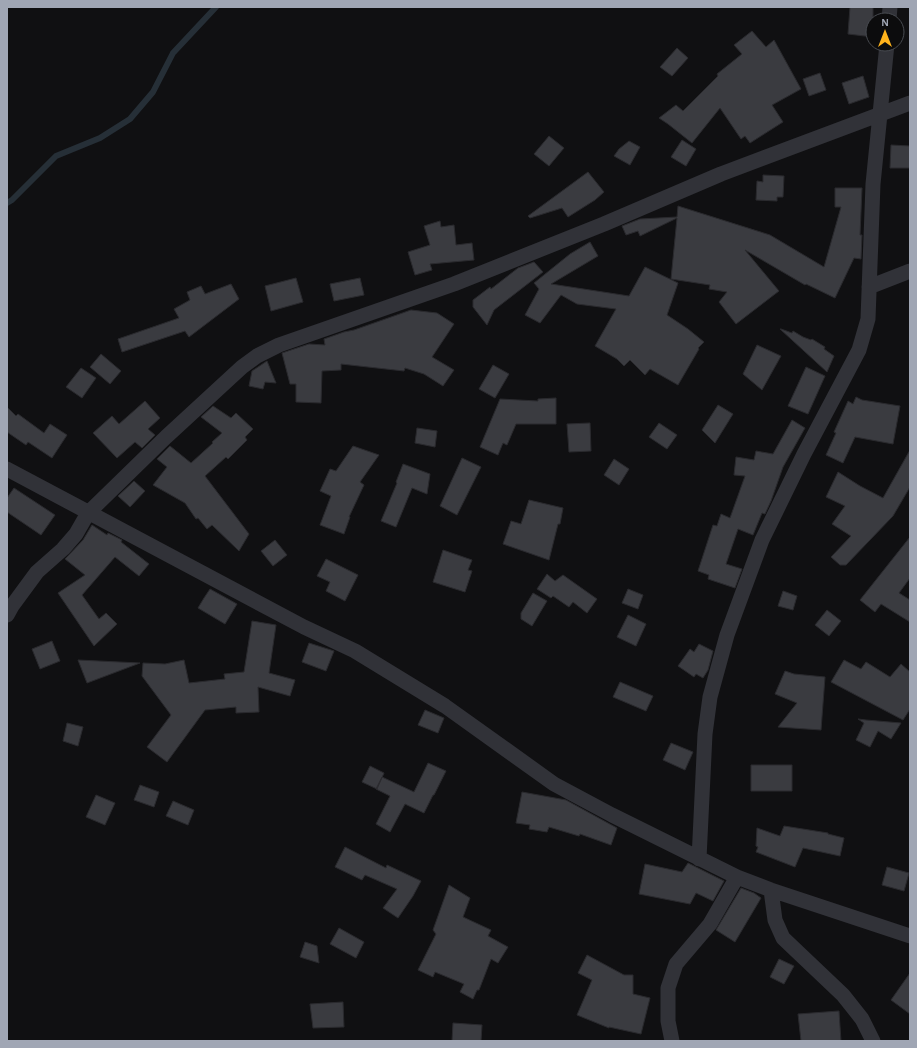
<svg xmlns="http://www.w3.org/2000/svg" width="917" height="1048" viewBox="0 0 917 1048" font-family="'Alegreya Sans',sans-serif">
<rect width="100%" height="100%" fill="#101012"/>
<g fill="none" stroke-linecap="round" stroke-linejoin="round">
<!-- stream -->
<path stroke="#262f37" stroke-width="6" d="M7 203 12 200 56 156 100 138 130 119 153 92 173 53 216 7"/>
</g>
<!-- building -->
<path fill="#3a3b40" stroke="#2a2a2e" d="M850 7H873V37L848 34Z
M752 31 766 47 774 40 801 89 772 105 783 122 750 143 745 136 741 139 720 108 692 143 668 124 659 118 676 105 683 111 718 76 717 74 742 54 734 45Z
M677 48 688 58 672 76 660 67Z
M820 73 826 90 809 96 803 79Z
M863 76 869 97 849 104 842 83Z
M549 136 564 148 549 166 534 154Z
M682 140 696 149 686 166 671 157Z
M629 141 640 147 630 165 614 156 619 149Z
M891 145 910 146V168H890Z
M588 172 604 192 595 200 568 217 562 208 530 218 528 216Z
M763 175 784 176 783 197H777V201L756 200 757 181 763 182Z
M835 188H862L860 235H862L861 259 854 258 835 298 806 284 805 285 745 250 779 291 736 324 719 302 727 292 709 289 710 285 671 279 677 218 640 236 638 231 626 235 622 226 640 219 677 217 678 206 770 235 824 267 841 207H835Z
M440 221 441 227 454 225 456 245 472 243 474 260 430 264 432 270 415 275 408 252 430 245 424 226Z
M590 242 598 256 551 284 629 296 645 267 678 283 667 315 688 329 704 342 698 348 699 349 678 385 650 369 645 375 630 360 624 366 617 359 595 346 616 309 577 304 561 295 540 323 525 315 539 289 534 283 570 254Z
M534 262 543 272 494 310 487 325 473 307V300L490 287 491 289 518 268Z
M296 278 303 302 271 311 265 286Z
M360 278 364 295 334 301 330 284Z
M231 284 239 299 189 337 185 331 122 352 118 339 179 318 174 309 190 300 187 292 201 286 205 294Z
M411 310 437 313 454 324 432 357 454 370 443 386 424 374 405 368 404 371 341 364V370L322 371 321 403 296 402V384H290L282 353 309 344 325 345 324 339 344 332 354 330Z
M780 329H781L792 333 793 331 803 337 811 340 812 339 825 347 824 349 834 356 827 372Z
M757 345 781 356 762 390 743 374Z
M101 354 121 371 110 384 90 367Z
M267 361 276 383 265 382 263 389 249 386 252 371Z
M493 365 509 374 495 398 479 389Z
M806 367 825 376 808 414 788 406Z
M81 368 96 378 82 398 66 387Z
M856 397 862 400 900 406 893 444 855 437 843 463 826 455 836 433 834 432 848 401 853 404Z
M556 398V424H516L507 445 503 443 498 455 480 447 500 399 538 401V399Z
M145 401 160 418 148 429 155 435 142 448 135 442 117 458 93 433 112 416 119 424Z
M718 405 733 414 715 443 702 430Z
M213 406 231 418 236 413 253 429 245 437 247 440 228 459 226 457 205 476 249 534 239 551 212 525 207 529 198 518 196 519 185 503 153 485 167 467 157 459 170 446 191 463 213 443 212 442 222 433 201 417Z
M7 407 16 416 18 414 44 433 50 424 67 435 52 458 28 442 26 445 7 432Z
M792 420 805 428 783 467 771 501 765 514 762 513 753 535 738 529 726 564 742 569 735 588 708 579 709 575 698 571 713 525 717 526 721 514 730 518 745 476 734 475 736 457 754 460 756 451 773 454Z
M590 423 591 451 569 452 567 424Z
M659 423 677 435 667 449 649 437Z
M417 428 437 431 435 447 415 443Z
M353 446 379 455 360 482 364 485 349 517H350L344 534 320 525 331 496 320 491 330 469 336 471Z
M910 450V487L893 516 846 565H840L831 557 851 536 832 524 845 506 826 497 838 472 860 486 883 498Z
M462 458 481 467 457 515 440 506Z
M614 459 629 469 619 485 604 475Z
M403 464 430 474 427 494 412 488 396 527 381 521 397 483 396 482Z
M134 481 145 491 130 507 118 496Z
M14 488 55 515 41 535 7 512V498Z
M529 500 563 508 560 524H558L549 560 503 544 511 521 521 524Z
M92 525 107 535 108 533 122 540 121 542 149 564 139 576 115 557 82 595 99 619 106 613 117 624 94 646 58 593 85 575 65 559 83 540Z
M910 537V578L899 593 910 600V622L881 604 875 612 860 600Z
M275 540 287 555 273 566 261 551Z
M443 550 472 560 468 570 472 571 465 592 433 582Z
M326 559 358 575 345 601 326 591 330 582 317 576Z
M547 574 555 581 563 575 597 599 587 613 573 602 569 607 553 596 551 598 537 589Z
M210 589 237 604 225 624 198 608 204 598Z
M628 589 643 595 638 609 622 603Z
M783 591 797 596 793 610 778 606Z
M533 593 547 601 532 626 521 619V613Z
M827 610 841 621 829 636 815 625Z
M628 615 646 624 636 646 617 637Z
M252 621 276 625 269 673 295 680 290 696 258 687 259 712 236 713V707L205 710 167 762 147 747 171 715 142 676 143 663 165 664 184 660 189 683 225 679 224 674 244 672Z
M52 641 60 661 40 669 32 649Z
M309 643 334 651 326 671 302 662Z
M699 644 713 651 708 670 703 678 696 674 694 677 678 666 690 649 694 652Z
M78 660 140 663 87 683Z
M844 660 861 669 866 662 890 677 901 664 910 672V709L903 720 831 682Z
M785 671 794 674 825 677 821 730 778 727 797 703 775 694Z
M620 682 653 696 646 711 613 697Z
M425 710 444 718 438 733 418 725Z
M858 719 866 720 901 723 891 739 878 731 870 747 856 740 864 723Z
M67 723 83 727 78 746 63 741Z
M671 743 693 752 685 770 663 760Z
M428 763 446 771 434 795H433L424 813 405 804 390 832 376 824 390 796 376 789 382 777 414 792Z
M751 765H792V791H751Z
M370 766 384 773 377 789 362 782Z
M140 785 159 792 154 807 134 800Z
M522 792 566 800 617 828 611 845 580 834 579 836 549 827 547 832 529 829 530 825 516 823Z
M96 795 115 803 105 825 86 817Z
M173 801 194 810 188 825 166 816Z
M784 826 828 833V834L844 838 840 856 803 848 795 867 756 852 758 847 756 846 757 828 780 836Z
M345 847 386 868 387 865 421 881 413 896 398 918 383 908 397 889 365 875 362 880 335 867Z
M688 863 724 881 713 901 696 893 690 904 639 894 645 864 682 872Z
M887 867 909 873 904 891 882 885Z
M449 885 470 898 463 917 491 930 488 936 508 947 498 963 491 959 479 990H477L473 999 460 992 464 984 435 972 433 977 418 970 436 934 433 930Z
M741 888 754 893 761 898 735 942 716 930Z
M339 928 364 942 356 958 330 944Z
M305 942 317 946 319 963 300 957Z
M587 955 624 975H633V994L650 998 641 1034 609 1027V1028L577 1015 592 980 578 973Z
M779 959 794 966 784 984 770 977Z
M910 973V1014L891 1000Z
M343 1002 344 1027 313 1028 310 1004Z
M839 1011 841 1041H801L798 1014Z
M453 1023 482 1025 481 1041H452Z"/>
<g fill="none" stroke-linecap="round" stroke-linejoin="round">
<!-- street -->
<path stroke="#313238" stroke-width="15" d="M889 20 890 7
M869 287 910 271
M7 469 304 627 355 651 445 706 554 784 612 815 737 877 771 890 910 936
M7 615 12 606 37 572 63 549 76 534 88 513 166 437 242 367 257 356 279 345 454 284 604 224 721 174 910 103
M699 859 705 734 710 697 727 635 762 540 804 454 859 350 868 319 873 184 887 44
M771 890 775 920 783 938 843 995 862 1019 873 1041
M672 1041 668 1021V988L676 964 710 924 737 877"/>
</g>
<!-- border -->
<rect width="917" height="1048" fill="none" stroke="#a0a6b4" stroke-width="16"/>
<!-- north arrow -->
<g transform="translate(885 32)"><circle r="19" fill="#0c0c0d" stroke="#474a50"/>
<path d="M0-3L7 15L0 10L-7 15Z" fill="#ffb31c"/>
<text y="-6" font-size="11" font-weight="bold" text-anchor="middle" fill="#a0a6b4">N</text>
</g>
</svg>
